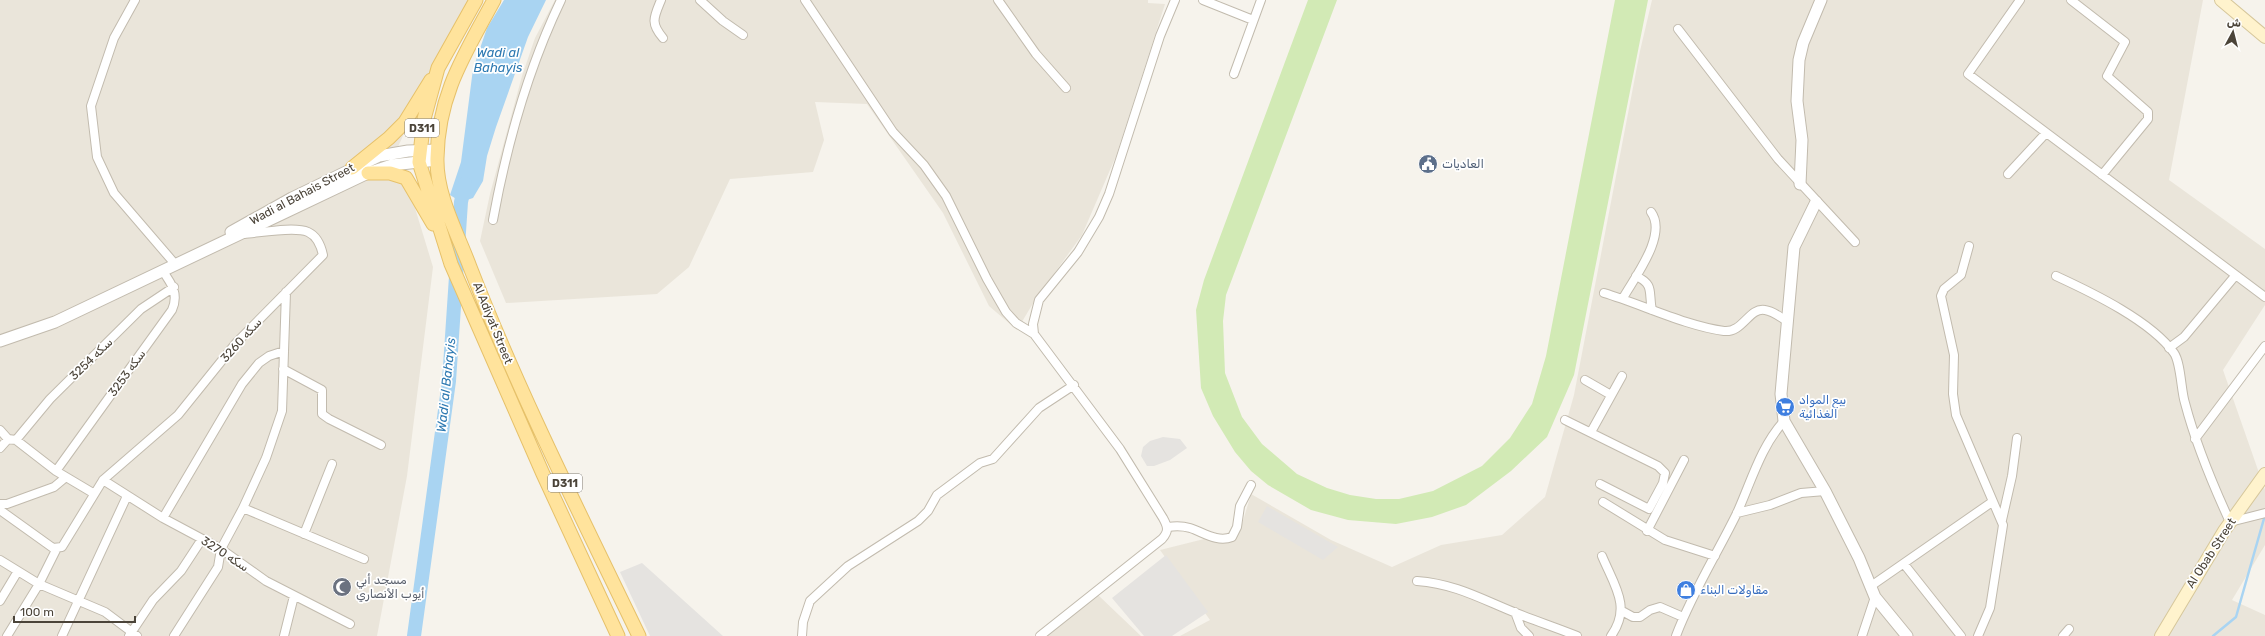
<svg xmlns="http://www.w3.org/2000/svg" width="2265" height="636" viewBox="0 0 2265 636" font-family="Rubik,Vazirmatn,sans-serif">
<rect width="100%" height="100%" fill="#f6f3ec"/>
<!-- residential -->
<path fill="#eae5da" d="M0 0H479L413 114 397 149 433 267 407 476 377 636H0Z
M555 0H1148V3L1165 4 1116 156 1082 235 1035 300 1017 330 989 306 943 213 867 104 815 102 824 140 813 172 730 179 689 267 657 294 506 303 480 241 490 194 522 76 535 38Z
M1652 0H2203L2169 180 2265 249V305L2223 370 2265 490V545L2232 600 2265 615V636H1180L1210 620 1160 550 1204 539H1234L1240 531 1251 494 1331 540 1392 567 1441 545 1502 535 1545 497 1574 395 1640 51Z
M1097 594 1141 636H1046Z"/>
<!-- green -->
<path fill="#d2eab5" d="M1308 0H1337L1226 295 1223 321 1225 373 1242 417 1262 444 1297 474 1327 488 1350 495 1376 499H1399L1433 491 1482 466 1510 438 1532 404 1546 356 1615 0H1648L1574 375 1547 437 1511 471 1466 505 1432 517 1396 524 1348 520 1311 510 1268 485 1251 471 1235 452 1213 416 1201 388 1196 310 1204 280Z"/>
<!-- parking -->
<path fill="#e5e3e0" d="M1163 437 1180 439 1187 448 1170 460 1154 466H1147L1141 456 1143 447 1150 441Z
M1267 506 1338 547 1323 560 1258 522Z
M1166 555 1208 612 1172 636H1144L1112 598Z
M642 563 723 636H650L620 572Z"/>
<!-- water -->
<path fill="#a9d4f2" d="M504 0H546L528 37 496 127 487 156 483 181 473 198 461 202 450 195 461 162 473 69 487 28Z"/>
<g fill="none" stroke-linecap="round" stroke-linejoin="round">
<!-- stream -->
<path stroke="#a9d4f2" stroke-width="2.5" d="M2213 636 2236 617 2265 515"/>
<!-- river -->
<path stroke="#a9d4f2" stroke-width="14" d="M414 636 449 381 461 202 465 184"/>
<!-- minor casing -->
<g stroke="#c2bbae" stroke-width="10">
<path id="minor" d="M135 0 114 38 91 106 97 157 114 193 175 264
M661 0C654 17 650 23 663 38
M700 0 723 21 743 35
M805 0 893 132 924 165 946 196 987 279 1006 312 1016 323 1034 334
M998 0 1036 54 1066 88
M1203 0 1253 20
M2020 0 1968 74 2265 297
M2071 0 2125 42 2107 76 2148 112V119L2102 175
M1678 29 1778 159 1855 242
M1234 74 1261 0
M2008 174 2046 133
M493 220C507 143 527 71 561 0
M1969 246 1961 275 1944 289 1941 296 1954 355 1953 394 1956 415 2003 525 1990 608 1978 636
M1636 276C1655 285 1648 292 1652 310
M2056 276C2093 293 2151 321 2174 353 2181 363 2181 391 2185 403 2196 445 2212 483 2230 522L2265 513
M1604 293C1641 304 1686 326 1724 331 1743 333 1749 307 1765 310 1773 311 1780 317 1787 321
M1623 298C1634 278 1668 235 1651 212
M2169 348 2184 337 2235 276
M283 369 322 390V414L329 419 381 445
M1585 380 1611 395
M1565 420 1658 466 1665 473 1663 483 1649 509 1600 484
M0 430 8 439 16 440 56 471 93 493
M1591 432 1622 376
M2195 439 2265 346
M16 440 50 399 141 309 174 287
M0 448 8 439
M56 471 172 310C179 294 172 284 162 270
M103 480 163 518 221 549 266 581 350 624
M1603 502 1665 540 1715 556
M0 504H7L54 487 66 477
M243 508 266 458 282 411 286 292
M0 510 53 548 62 547 103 480 178 415 236 343 323 255C321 246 317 236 308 232 294 226 259 233 244 234
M1737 513 1770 505 1801 493 1825 491
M163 518 242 384 259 363 269 356 284 351
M2002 520 2012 476 2017 438
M1168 527C1175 526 1183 526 1190 528 1203 532 1217 543 1232 537L1237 527 1240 506 1251 485
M1647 531 1684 460
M304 534 332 464
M1602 556C1614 585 1632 607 1611 636
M0 560 39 584 105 612 137 636
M1904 564 1961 636
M1417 581C1456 584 1481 599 1516 613 1536 621 1557 628 1577 636
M1871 586 1992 502
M0 601 18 571
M1622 611 1633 617H1640L1650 610 1660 607 1683 617
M1515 612 1521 628 1529 636
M7 636 39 584 57 548
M62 636 127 496
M129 636 153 600 181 571 202 539
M174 636 218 567 221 549 243 508 364 559
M284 636 294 596
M802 636 803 622 810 601 848 566 918 521 928 511 937 495 980 463 993 459 1039 408 1074 385
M1040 636 1162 539C1169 531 1168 527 1163 518L1120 449 1034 334 1033 324 1039 300 1078 252 1099 217 1109 194 1160 36 1175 0
M1676 636C1692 593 1717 554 1737 513 1751 482 1761 446 1784 421
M1862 636 1875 597
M2063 636 2069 629"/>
</g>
<!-- tertiary casing -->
<g stroke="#c2bbae" stroke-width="13">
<path id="tertiary" d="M1800 184 1802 140 1797 101 1799 60 1803 43 1821 0
M1816 202 1794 247 1781 394 1784 421 1825 491 1859 558 1875 597 1907 636
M231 232 292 198 379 156 408 151 437 150
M0 341 55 322 368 173 392 165 437 160"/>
</g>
<!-- secondary casing -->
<g stroke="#d6c79b" stroke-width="14">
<path id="secondary" d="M2221 0 2265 37
M2161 636 2224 531 2265 474"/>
</g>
<!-- primary casing -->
<g stroke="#e6c16a" stroke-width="15">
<path id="primary" d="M476 0 438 68 424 119 419 162 451 264 543 474 618 636
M494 0C465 54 438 94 437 158 436 195 457 232 470 267 519 393 580 514 639 636
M352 168 389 138 405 122 431 80
M368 173H390L406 178 433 224"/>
</g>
<!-- minor -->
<use href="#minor" stroke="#fff" stroke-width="8"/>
<!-- tertiary -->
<use href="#tertiary" stroke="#fff" stroke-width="11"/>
<!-- secondary -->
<use href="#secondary" stroke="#fff3cd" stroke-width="12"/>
<!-- primary -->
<use href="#primary" stroke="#ffe39c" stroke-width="13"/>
</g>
<!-- icons -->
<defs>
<g id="civic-disc" transform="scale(1)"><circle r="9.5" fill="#5c6f8a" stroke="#fff"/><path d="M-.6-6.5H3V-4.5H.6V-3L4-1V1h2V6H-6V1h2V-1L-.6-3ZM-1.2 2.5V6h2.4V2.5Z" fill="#fff"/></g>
<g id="supermarket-disc" transform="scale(1)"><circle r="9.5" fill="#3f7fe0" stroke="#fff"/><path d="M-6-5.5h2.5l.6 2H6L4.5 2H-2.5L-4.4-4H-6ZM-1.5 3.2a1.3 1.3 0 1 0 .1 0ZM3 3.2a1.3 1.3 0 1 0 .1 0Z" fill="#fff"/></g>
<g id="mosque-disc" transform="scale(1)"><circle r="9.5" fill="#6b7280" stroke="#fff"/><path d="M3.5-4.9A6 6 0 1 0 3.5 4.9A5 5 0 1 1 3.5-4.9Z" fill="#fff"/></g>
<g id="shop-disc" transform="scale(1)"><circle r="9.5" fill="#3f7fe0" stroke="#fff"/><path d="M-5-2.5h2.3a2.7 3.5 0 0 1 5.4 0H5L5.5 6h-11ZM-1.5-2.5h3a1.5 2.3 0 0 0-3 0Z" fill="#fff"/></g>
</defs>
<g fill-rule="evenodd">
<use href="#civic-disc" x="1428" y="164"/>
<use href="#supermarket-disc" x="1785" y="407"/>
<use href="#mosque-disc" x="342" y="587"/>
<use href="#shop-disc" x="1686" y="590"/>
</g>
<g text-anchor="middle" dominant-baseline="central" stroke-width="3.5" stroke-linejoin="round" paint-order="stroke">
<!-- shield labels -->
<g fill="#fff" stroke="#817c74" stroke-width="1">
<rect x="405" y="119" width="34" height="18" rx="3"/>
<rect x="548" y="474" width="34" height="18" rx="3"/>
</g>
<g font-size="11" font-weight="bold" fill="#4b4439">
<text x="422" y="128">D311</text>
<text x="565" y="483">D311</text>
</g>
<!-- service labels -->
<g font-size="12" fill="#4e5e75" stroke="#fff" text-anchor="start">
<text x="1442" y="164">العاديات</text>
</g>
<!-- street labels -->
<g font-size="12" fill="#4b4439" stroke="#fff">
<text transform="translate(302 194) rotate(-28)">Wadi al Bahais Street</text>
<text transform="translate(493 323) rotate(68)">Al Adiyat Street</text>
<text transform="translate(241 340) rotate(-48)">سكه 3260</text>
<text transform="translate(91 359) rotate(-44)">سكه 3254</text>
<text transform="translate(127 373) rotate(-54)">سكه 3253</text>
<text transform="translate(2211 553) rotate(-57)">Al Obab Street</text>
<text transform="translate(225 554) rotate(33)">سكه 3270</text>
</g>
<!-- shop labels -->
<g font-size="12" fill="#366cbe" stroke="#fff" text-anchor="start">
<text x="1799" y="400">بيع المواد<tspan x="1799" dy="14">الغذائية</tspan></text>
<text x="1700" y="590">مقاولات البناء</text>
</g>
<!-- worship labels -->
<g font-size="12" fill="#5b616d" stroke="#fff" text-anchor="start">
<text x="356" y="580">مسجد أبي<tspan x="356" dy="14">أيوب الأنصاري</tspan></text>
</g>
<!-- water labels -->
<g font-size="13" font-style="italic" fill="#2e7ab2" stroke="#fff">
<text x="498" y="52">Wadi al<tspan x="498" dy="15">Bahayis</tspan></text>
<text transform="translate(446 385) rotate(-84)">Wadi al Bahayis</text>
</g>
</g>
<!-- north arrow -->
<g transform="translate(2233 32) rotate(7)" stroke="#ffffff" stroke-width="3" paint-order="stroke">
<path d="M0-3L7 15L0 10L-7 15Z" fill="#4b4439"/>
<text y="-6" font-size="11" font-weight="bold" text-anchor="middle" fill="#4b4439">ش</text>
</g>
<!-- scale -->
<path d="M14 616v6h121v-6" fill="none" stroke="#4b4439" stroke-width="2"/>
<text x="20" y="616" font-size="12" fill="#4b4439" stroke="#ffffff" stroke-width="3" paint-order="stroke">100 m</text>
</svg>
